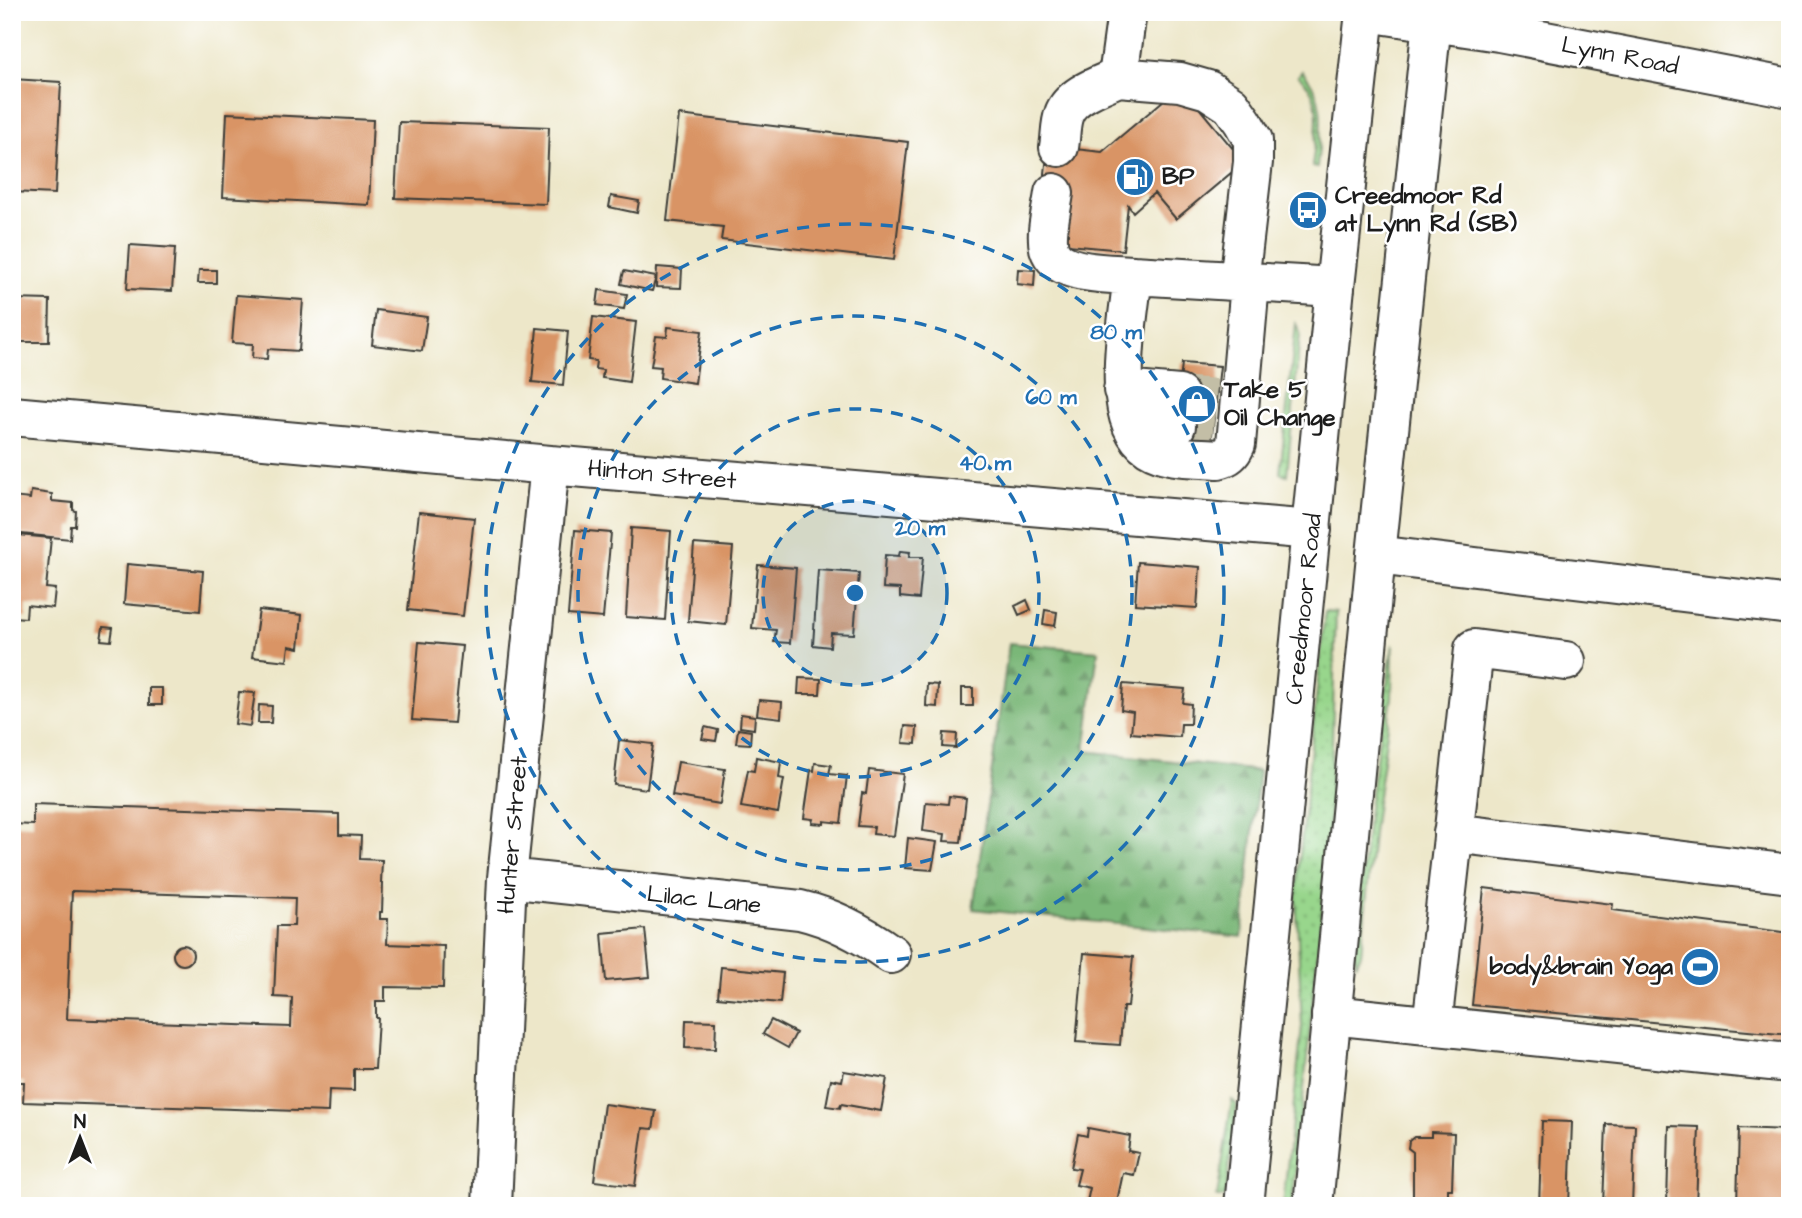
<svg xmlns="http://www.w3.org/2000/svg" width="1802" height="1218" viewBox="0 0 1802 1218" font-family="'Architects Daughter',sans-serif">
<defs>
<pattern id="grass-dots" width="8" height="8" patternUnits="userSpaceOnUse" patternTransform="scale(1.75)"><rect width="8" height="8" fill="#98d68c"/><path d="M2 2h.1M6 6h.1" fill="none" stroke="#82b778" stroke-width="1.8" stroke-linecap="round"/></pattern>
<pattern id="forest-firs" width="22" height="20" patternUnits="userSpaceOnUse" patternTransform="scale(1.75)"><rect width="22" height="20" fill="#7ab778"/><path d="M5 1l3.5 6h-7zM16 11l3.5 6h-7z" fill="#639462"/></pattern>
</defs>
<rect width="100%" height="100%" fill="#fff"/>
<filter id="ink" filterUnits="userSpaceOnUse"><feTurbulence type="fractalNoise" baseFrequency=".0143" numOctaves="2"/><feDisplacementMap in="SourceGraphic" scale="14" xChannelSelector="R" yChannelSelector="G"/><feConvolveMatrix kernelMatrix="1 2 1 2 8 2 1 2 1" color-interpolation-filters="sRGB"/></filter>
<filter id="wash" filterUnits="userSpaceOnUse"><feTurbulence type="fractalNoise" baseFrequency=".00686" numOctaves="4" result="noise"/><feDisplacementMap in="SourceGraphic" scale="28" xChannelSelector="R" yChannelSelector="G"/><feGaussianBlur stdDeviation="1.57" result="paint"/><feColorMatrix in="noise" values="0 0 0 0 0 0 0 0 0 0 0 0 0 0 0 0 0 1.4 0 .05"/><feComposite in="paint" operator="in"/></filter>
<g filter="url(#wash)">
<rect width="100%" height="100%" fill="#ede7c9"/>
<!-- grass -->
<path fill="url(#grass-dots)" stroke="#5a7954" stroke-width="2" d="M1302 71C1329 101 1320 131 1317 168L1312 167C1315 138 1327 97 1298 76Z
M1296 324 1300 333 1287 475 1280 473Z
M1325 611 1336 612 1329 840 1292 1206H1283L1302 1026 1296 894Z
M1393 644 1392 697 1374 824 1361 954 1356 965 1355 951 1369 808Z
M1232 1100 1237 1105 1225 1197H1217Z"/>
<!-- forest -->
<path fill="url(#forest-firs)" stroke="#4b6a4a" stroke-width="2" d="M1009 643 1098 651 1085 751 1259 771 1242 937 973 909Z"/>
<g id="blocks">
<!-- building -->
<path fill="#d99465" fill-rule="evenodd" d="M12 79 61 82 55 194 12 192Z
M1170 95 1190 97 1244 162 1176 219 1154 193 1133 212 1128 205 1123 250 1057 244 1043 192 1048 146 1102 152Z
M227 113 373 120 369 205 223 197Z
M679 115 908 142 894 260 721 240 723 227 667 221Z
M399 122 549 127 546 204 395 198Z
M611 196 639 201 637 213 609 207Z
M130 245 175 248 172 291 127 289Z
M657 267 682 269 681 288 656 287Z
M1018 269 1035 270 1034 286 1017 284Z
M199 270H216V283H198Z
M624 271 656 277 652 291 621 284Z
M599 290 627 294 624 309 597 305Z
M236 295 303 300 299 351 268 349 267 359 252 358 253 344 232 343Z
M12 299 50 300 49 342H12Z
M376 310 427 317 422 351 372 345Z
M593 317 636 322 629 382 602 378 603 370 595 369 596 361 588 360Z
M668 327 702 331 695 383 660 378 661 367 651 366 656 336 667 337Z
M537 328 568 331 563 385 532 382Z
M1182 363 1220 366 1211 444 1174 440Z
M31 491 52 494V501L73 503V510L76 511 75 526H71L70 539 12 533V497L30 499Z
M419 512 474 518 463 616 408 610Z
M631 528 671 531 665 620 626 617Z
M575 530 611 533 603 618 568 615Z
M18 535 51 538 46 588 55 589 53 608 27 605 26 618 12 617V579H15Z
M694 544 733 547 726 625 688 621Z
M900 551 910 552 909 557H923L919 599 900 597V589L883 588 885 555 899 556Z
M1138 562 1200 567 1197 608 1135 604Z
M127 564 203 571 200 611 124 604Z
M758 565 796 568 790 643 774 642 776 630 752 628Z
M818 570 859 573 854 634 831 633 830 647 813 645Z
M1027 600 1031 610 1019 615 1015 606Z
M259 610 302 615 299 648 289 646 287 661 252 657Z
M1045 610 1057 612 1055 626 1043 624Z
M103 627 113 628 111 641 101 640Z
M419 642 462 646 454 723 412 720Z
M799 678 821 679 820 694H798Z
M927 684 938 685 937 707 926 706Z
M1123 684 1185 689 1183 703 1191 704 1190 724H1181L1180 737 1131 733 1133 712 1121 710Z
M149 688H162V705H149Z
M962 688H973V706H962Z
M239 692 255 693 250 726 235 724Z
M759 700 782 702 781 718 757 715Z
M259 705 272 706 271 723H258Z
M741 714 755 716 754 729 740 727Z
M905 726 917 727 916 744 903 743Z
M705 727 718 730 716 741 702 739Z
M738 729 751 731 750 744 736 743Z
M944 733 957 734 956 748 943 747Z
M619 740 653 744 647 789 614 785Z
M756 757 781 762 779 778 784 779 778 813 741 807 748 770 754 771Z
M678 762 725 769 720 804 672 796Z
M815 763 831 765 829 774 847 776 841 823 824 821V824L812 823 813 819 804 818 811 770 814 771Z
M869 770 903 774 894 836 873 834 874 827 858 826 862 793 866 794Z
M949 796 966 798 961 842 944 841 945 834 923 831 926 802 948 804Z
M33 804 339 814V835L361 836 360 859 382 860 381 883H383L382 912H380V919H388L387 944 444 946 443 988 385 987V1001H376V1018H378L375 1069H354V1091L329 1090 328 1112 23 1102 24 1082H12V824L33 825ZM72 891 295 898 294 926H277L274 997 292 998 291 1027 67 1019Z
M908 838 937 842 932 870 905 868Z
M1484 888 1613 904 1612 910 1790 933V1035L1472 1005Z
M645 929 650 977 606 981 602 933Z
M173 955a10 10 0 1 1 20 0a10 10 0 1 1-20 0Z
M1084 953 1133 957 1128 1007H1123L1120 1045 1076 1042Z
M721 967 783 973 780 1003 718 997Z
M686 1020 716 1021 715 1049 685 1048Z
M771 1020 796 1033 788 1048 763 1034Z
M844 1071 887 1078 881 1111 841 1104 840 1108 826 1106 831 1079 842 1081Z
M604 1104 656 1111 653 1129 643 1128 635 1186 594 1181Z
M1542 1121 1572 1122 1569 1206H1539Z
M1606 1124 1635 1125 1632 1206H1603Z
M1669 1126 1699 1127 1696 1206H1667Z
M1088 1128 1130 1136 1128 1151 1139 1153 1134 1175 1123 1173 1116 1206H1086L1090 1188 1076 1185 1080 1169 1071 1168 1078 1134 1087 1136Z
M1739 1128 1790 1130V1206H1737Z
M1431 1132 1454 1133 1452 1189H1448V1206H1413V1152L1408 1148 1409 1141 1414 1137H1431Z"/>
</g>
</g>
<g filter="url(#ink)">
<use href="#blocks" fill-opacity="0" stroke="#3b3a36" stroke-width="2"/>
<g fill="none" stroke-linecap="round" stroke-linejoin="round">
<!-- minor-tunnel -->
<path stroke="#c3bea6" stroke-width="38" stroke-dasharray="38 19" stroke-linecap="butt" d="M1179 395 1216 398
M1176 426 1213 430"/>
<!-- minor casing -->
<g stroke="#3b3a36" stroke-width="42">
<path id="minor" d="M1127 12 1118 77 1180 82 1208 90 1231 105 1243 122 1253 140V162L1239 282
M1059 147C1061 137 1060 124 1064 114 1071 94 1101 85 1118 77
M1054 193C1052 209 1045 232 1049 248 1057 276 1110 273 1133 275
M1250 283 1236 444C1232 453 1228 457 1218 459 1197 457 1168 459 1149 447 1107 420 1129 317 1133 275L1335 287
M1123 390 1179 395
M12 416 550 465 1312 530
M1131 422 1176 426
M1376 555 1790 605
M1453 833 1790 874
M507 878 800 910C834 918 862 933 891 954
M1331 1015 1790 1063
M1432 1026 1474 649 1566 661
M492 1206 507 878 550 465"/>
</g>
<!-- major casing -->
<g stroke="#3b3a36" stroke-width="42">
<path id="major" d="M1367 12 1499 32 1790 88
M1244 1206 1335 287 1365 12
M1313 1206 1376 555 1433 12"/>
</g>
<!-- minor -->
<use href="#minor" stroke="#fff" stroke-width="38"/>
<!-- major -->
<use href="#major" stroke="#fff" stroke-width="38"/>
</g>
</g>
<!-- distance rings -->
<circle cx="855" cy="593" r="92" fill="#1f6fb2" fill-opacity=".12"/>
<g fill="none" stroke="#1f6fb2" stroke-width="3.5" stroke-dasharray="12 9">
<circle cx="855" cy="593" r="92"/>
<circle cx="855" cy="593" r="184"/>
<circle cx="855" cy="593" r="277"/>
<circle cx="855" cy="593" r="369"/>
</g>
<!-- icons -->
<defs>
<g id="fuel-disc" transform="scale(2.0125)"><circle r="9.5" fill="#1f6fb2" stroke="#fff"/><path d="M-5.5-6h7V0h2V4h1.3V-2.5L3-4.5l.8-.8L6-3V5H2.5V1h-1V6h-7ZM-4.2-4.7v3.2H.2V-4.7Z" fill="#fff"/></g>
<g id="bus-disc" transform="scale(2.0125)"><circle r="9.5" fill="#1f6fb2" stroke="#fff"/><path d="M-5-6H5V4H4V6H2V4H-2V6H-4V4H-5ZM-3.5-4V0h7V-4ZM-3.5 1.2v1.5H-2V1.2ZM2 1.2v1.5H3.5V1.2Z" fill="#fff"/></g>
<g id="shop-disc" transform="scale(2.0125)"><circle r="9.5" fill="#1f6fb2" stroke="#fff"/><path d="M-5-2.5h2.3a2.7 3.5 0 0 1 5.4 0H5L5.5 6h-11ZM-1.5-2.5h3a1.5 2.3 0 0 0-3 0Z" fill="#fff"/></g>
<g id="stadium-disc" transform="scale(2.0125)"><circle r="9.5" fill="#1f6fb2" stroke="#fff"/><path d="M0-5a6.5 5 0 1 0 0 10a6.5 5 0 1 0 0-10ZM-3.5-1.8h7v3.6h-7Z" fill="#fff"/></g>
</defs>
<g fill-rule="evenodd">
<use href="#fuel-disc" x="1135" y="177"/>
<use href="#bus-disc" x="1308" y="210"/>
<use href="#shop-disc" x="1197" y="404"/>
<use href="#stadium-disc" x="1700" y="967"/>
</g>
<g text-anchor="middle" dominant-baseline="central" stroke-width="5" stroke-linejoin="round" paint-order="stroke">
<!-- street labels -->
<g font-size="24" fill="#1c1c1c" stroke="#fff">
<text transform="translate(1620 56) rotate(11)">Lynn Road</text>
<text transform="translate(662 475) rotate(5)">Hinton Street</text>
<text transform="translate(1304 609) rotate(-84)">Creedmoor Road</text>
<text transform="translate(513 835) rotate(-85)">Hunter Street</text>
<text transform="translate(704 900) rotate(6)">Lilac Lane</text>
</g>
<!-- poi labels -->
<g font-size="24" font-weight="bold" fill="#1c1c1c" stroke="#fff" text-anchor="start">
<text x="1162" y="177">BP</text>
<text x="1335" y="196">Creedmoor Rd<tspan x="1335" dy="28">at Lynn Rd (SB)</tspan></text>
<text x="1224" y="390">Take 5<tspan x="1224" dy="28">Oil Change</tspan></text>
<text x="1673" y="967" text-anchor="end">body&amp;brain Yoga</text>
</g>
</g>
<circle cx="855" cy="593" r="10" fill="#1f6fb2" stroke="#fff" stroke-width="3.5"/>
<g font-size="21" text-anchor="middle" font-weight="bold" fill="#1f6fb2" stroke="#fff" stroke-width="5" stroke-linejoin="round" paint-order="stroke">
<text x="1116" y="339">80 m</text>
<text x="1051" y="404">60 m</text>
<text x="985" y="470">40 m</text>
<text x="920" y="535">20 m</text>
</g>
<!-- margin -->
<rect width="1802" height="1218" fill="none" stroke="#fff" stroke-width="42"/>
<!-- north arrow -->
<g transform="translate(80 1138)" stroke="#ffffff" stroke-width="5" paint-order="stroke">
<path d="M0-5L12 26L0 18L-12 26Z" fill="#1c1c1c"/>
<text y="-10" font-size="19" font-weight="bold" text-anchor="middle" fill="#1c1c1c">N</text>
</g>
</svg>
